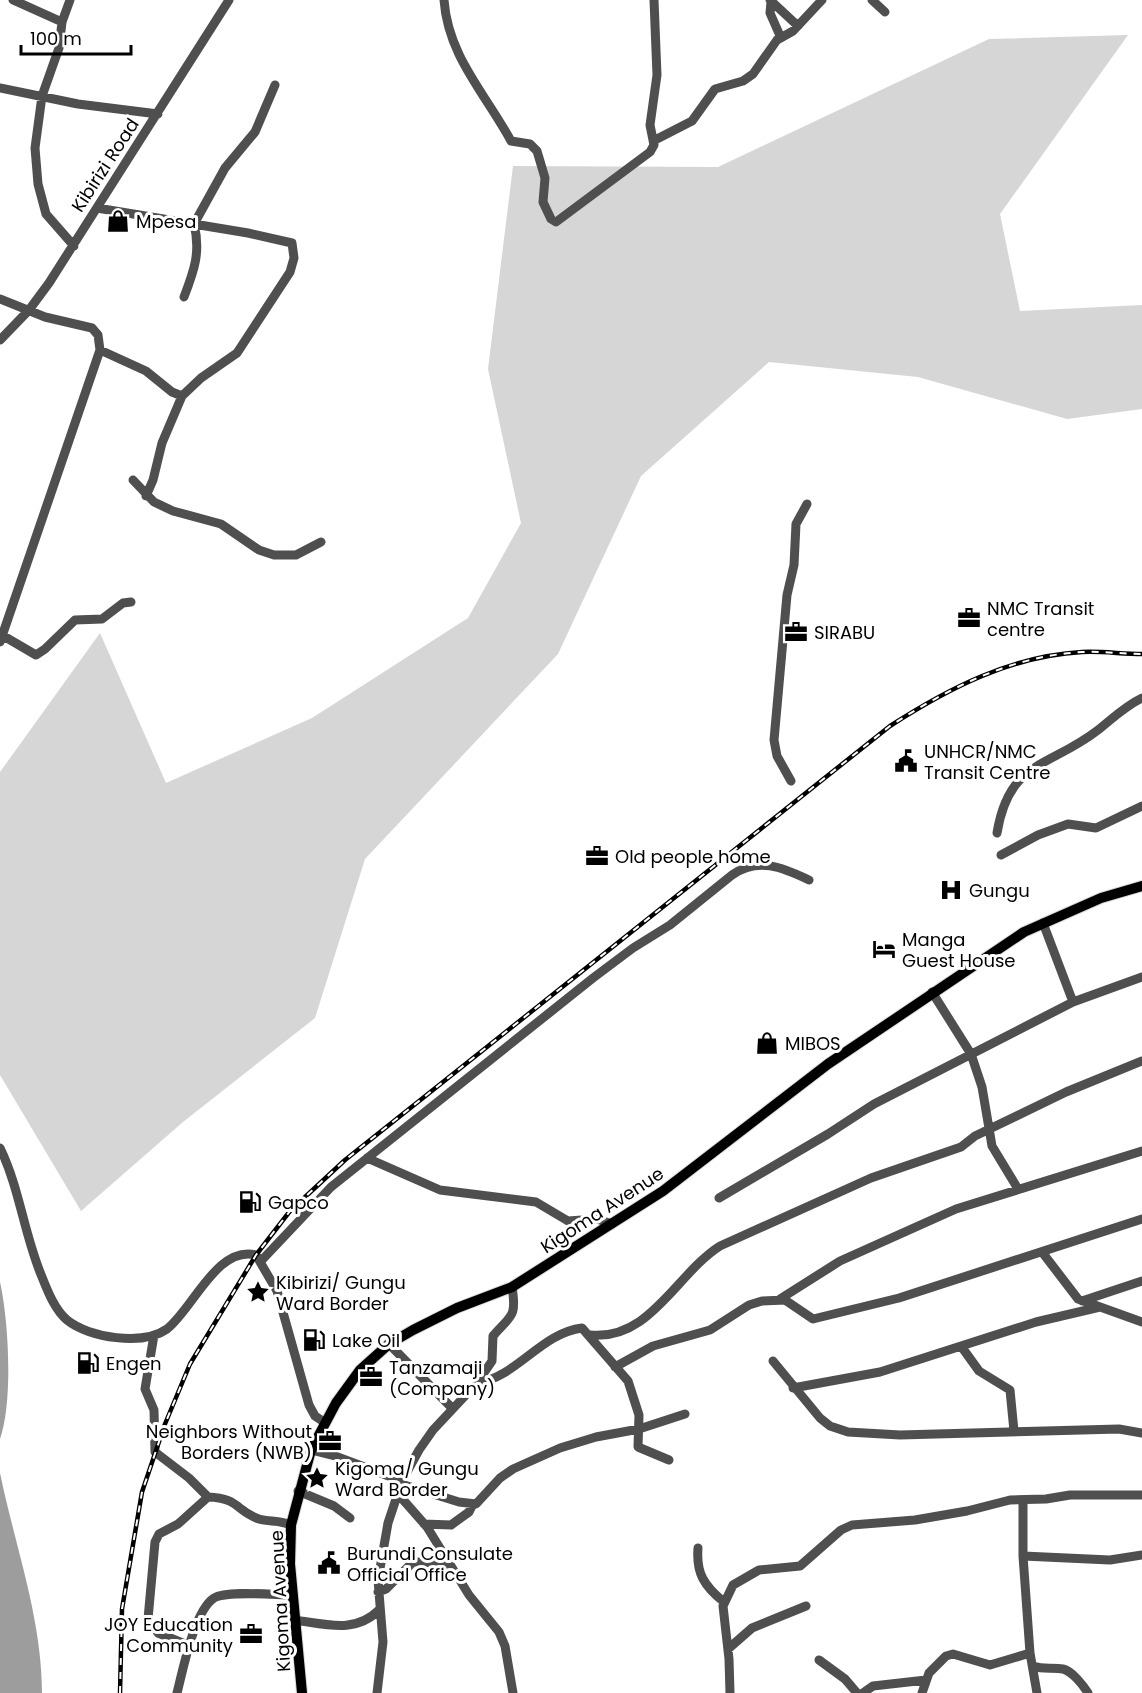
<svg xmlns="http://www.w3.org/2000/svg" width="1142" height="1693" viewBox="0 0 1142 1693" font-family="Poppins,sans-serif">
<rect width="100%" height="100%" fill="#fff"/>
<!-- green -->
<path fill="#d6d6d6" d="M1128 35 1000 214 1020 311 1142 305V409L1067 419 918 377 769 362 641 476 558 654 365 859 315 1018 183 1122 81 1211 0 1075V772L100 633 166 783 312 718 468 618 521 523 488 369 513 166 718 167 989 39Z"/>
<!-- water -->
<path fill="#9d9d9d" d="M0 1282C9 1322 13 1402 0 1439Z
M0 1473C15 1546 42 1618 42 1693H0Z"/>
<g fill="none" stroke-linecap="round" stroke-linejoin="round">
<!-- major casing -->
<g stroke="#dbdbdb" stroke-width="12">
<path id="major" d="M302 1693 290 1564 291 1525 311 1450 336 1403 360 1370 389 1344 413 1330 457 1308 512 1287 663 1191 828 1064 1024 932 1101 898 1142 886"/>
</g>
<!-- minor -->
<path stroke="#4f4f4f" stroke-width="9" d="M13 0 62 22
M70 0 62 22 59 48 42 96 35 148 38 184 46 214 74 246
M444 0C448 56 485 93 511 141L530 144 537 151 545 178 543 202 551 219 556 222 650 152 654 145 650 125 657 75 654 0
M770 0 798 26
M872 0 885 12
M771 2 770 13 781 38
M0 88 78 104 158 114
M655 140 692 121 715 89 743 81 753 74 777 40 793 31 822 0
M97 208 248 233 292 243 294 258 290 272 237 353 201 378 182 396 162 443 153 480 146 496
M184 297C194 271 201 252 194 224L225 168 255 132 275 85
M0 299 45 317 92 328 98 335 100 350 146 371 172 392 182 396
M0 340 29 310 49 283 229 0
M133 480 154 502 173 511 221 524 259 550 274 555H296L321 542
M0 634 36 655 45 649 75 620 102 619 123 603 131 602
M0 642 100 350
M791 781 777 756 774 740 787 595 794 565 796 524 807 504
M997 833C1009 760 1049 768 1098 730 1112 719 1125 706 1142 698
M1001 855 1038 835 1068 824 1096 828 1142 806
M1043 923 1073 1002
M932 992 971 1054 982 1087 992 1146 1018 1189
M0 1148C20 1189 24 1235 42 1277 48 1292 55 1310 67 1320 89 1338 143 1346 167 1329 193 1309 217 1245 256 1255L277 1291 309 1405 315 1416 324 1422
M367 1158 440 1190 536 1202 568 1221 597 1219 612 1224
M719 1198 828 1134 874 1104 1073 1002 1142 977
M1042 1252 1078 1299 1142 1322
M261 1261 331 1187 593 978 633 948 670 925 732 875C758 857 782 867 809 880
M780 1299 840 1261 956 1209 1142 1151
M1082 1301 1142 1281
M154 1335 145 1389 154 1410 155 1452 189 1478 208 1497C239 1498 236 1511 259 1519 269 1522 280 1520 291 1525
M590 1335C650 1341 676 1274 720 1246L871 1178 961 1147 975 1136 1066 1092 1142 1061
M389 1344 452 1408
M961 1346 979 1371 1010 1390 1014 1431
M773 1361 820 1418 830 1426 848 1432 900 1435 1119 1429 1142 1433
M615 1367 653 1346 710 1330 749 1305 762 1301 785 1300 813 1319 899 1298 1142 1219
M477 1383C517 1377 541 1333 582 1328L628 1381 639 1415 638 1447 669 1460
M793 1388 880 1372 1036 1322 1100 1307
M311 1450 335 1456 402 1481
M401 1484 459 1502 476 1504 500 1478 513 1469 560 1448 596 1437 639 1429 685 1414
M298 1491 334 1506 350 1518
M398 1494 427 1527 469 1595 499 1632 505 1646 513 1693
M1023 1500V1556L1030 1653 1037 1693
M424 1524 451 1525 469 1512 473 1504
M698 1548C696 1573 704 1586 724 1602
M1023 1556 1110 1560 1142 1555
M378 1592 386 1589 413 1562H426L453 1570
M294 1620C326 1624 355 1634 379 1610
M190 1646 158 1633 148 1619 155 1542 159 1534 178 1524 208 1497
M728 1649 752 1628 806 1606
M819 1660 845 1679 857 1693
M1033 1666C1044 1670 1052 1667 1063 1669 1072 1671 1083 1685 1088 1693
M177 1693C183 1670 194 1611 214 1598 227 1590 275 1595 293 1595
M377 1693 383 1642 378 1580 388 1523 402 1481 419 1450 433 1430 477 1383 492 1361 493 1336C511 1315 517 1318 512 1287
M730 1693 729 1659 723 1606 733 1585 759 1570 800 1566 841 1530 852 1525 915 1520 967 1511 1010 1500 1046 1499 1070 1495H1142
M863 1693 873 1686 926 1680
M922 1693 929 1673 946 1656 953 1654 990 1665 1030 1653"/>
<!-- major -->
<use href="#major" stroke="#000" stroke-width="10"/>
<!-- rail casing -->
<g stroke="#000" stroke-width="4.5">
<path id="rail" d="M120 1693 122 1609 142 1492 165 1424 190 1364 256 1255 290 1211 345 1160 890 726C949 688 1011 656 1082 652 1102 651 1122 654 1142 654"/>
</g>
<!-- rail -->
<use href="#rail" stroke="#fff" stroke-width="2" stroke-dasharray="7" stroke-linecap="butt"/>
</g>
<!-- icons -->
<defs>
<g id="shop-bare" transform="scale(1.8)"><path d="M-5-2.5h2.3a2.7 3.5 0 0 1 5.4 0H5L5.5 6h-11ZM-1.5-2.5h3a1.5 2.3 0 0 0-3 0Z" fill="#000" stroke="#fff" stroke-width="2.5" paint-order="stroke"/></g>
<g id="office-bare" transform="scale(1.8)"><path d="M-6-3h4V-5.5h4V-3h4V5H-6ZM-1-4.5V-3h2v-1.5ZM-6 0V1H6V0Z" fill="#000" stroke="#fff" stroke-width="2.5" paint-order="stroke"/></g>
<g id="civic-bare" transform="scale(1.8)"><path d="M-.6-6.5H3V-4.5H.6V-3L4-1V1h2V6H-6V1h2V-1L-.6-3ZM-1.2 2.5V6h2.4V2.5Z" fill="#000" stroke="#fff" stroke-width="2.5" paint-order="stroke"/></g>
<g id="hospital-bare" transform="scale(1.8)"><path d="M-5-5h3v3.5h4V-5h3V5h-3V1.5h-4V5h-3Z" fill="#000" stroke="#fff" stroke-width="2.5" paint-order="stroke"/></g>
<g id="hotel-bare" transform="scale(1.8)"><path d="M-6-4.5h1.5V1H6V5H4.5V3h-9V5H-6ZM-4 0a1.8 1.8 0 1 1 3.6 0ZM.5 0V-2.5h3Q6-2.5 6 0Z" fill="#000" stroke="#fff" stroke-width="2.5" paint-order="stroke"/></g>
<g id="fuel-bare" transform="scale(1.8)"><path d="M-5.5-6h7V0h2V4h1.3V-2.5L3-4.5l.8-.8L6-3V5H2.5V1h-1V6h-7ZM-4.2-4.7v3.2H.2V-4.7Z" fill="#000" stroke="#fff" stroke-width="2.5" paint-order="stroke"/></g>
<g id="sight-bare" transform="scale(1.8)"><path d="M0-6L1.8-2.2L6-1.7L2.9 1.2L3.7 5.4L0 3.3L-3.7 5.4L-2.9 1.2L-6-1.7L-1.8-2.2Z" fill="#000" stroke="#fff" stroke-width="2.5" paint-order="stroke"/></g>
</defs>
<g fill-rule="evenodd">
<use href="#shop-bare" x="118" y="221"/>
<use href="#office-bare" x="969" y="618"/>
<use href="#office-bare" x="796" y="632"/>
<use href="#civic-bare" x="906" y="761"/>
<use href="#office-bare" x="597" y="856"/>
<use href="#hospital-bare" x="951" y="890"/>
<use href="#hotel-bare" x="884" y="949"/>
<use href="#shop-bare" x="767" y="1043"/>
<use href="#fuel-bare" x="250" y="1202"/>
<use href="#sight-bare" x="258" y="1292"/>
<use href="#fuel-bare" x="314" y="1340"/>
<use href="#fuel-bare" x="88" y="1363"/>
<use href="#office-bare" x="371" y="1377"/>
<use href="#office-bare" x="330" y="1441"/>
<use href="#sight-bare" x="317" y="1478"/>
<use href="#civic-bare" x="329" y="1563"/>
<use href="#office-bare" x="251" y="1634"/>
</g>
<g text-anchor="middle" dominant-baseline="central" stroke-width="6" stroke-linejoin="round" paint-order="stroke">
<!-- street labels -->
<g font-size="18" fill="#000" stroke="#fff">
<text transform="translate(105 165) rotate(-57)">Kibirizi Road</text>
<text transform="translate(602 1210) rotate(-33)">Kigoma Avenue</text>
<text transform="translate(280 1601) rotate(-93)">Kigoma Avenue</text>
</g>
<!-- poi labels -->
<g font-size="18" fill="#000" stroke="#fff" text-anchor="start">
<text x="136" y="221">Mpesa</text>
<text x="987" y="608">NMC Transit<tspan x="987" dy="21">centre</tspan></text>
<text x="814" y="632">SIRABU</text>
<text x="924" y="751">UNHCR/NMC<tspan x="924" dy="21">Transit Centre</tspan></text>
<text x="615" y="856">Old people home</text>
<text x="969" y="890">Gungu</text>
<text x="902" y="939">Manga<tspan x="902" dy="21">Guest House</tspan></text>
<text x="785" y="1043">MIBOS</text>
<text x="268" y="1202">Gapco</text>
<text x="276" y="1282">Kibirizi/ Gungu<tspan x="276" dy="21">Ward Border</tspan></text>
<text x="332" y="1340">Lake Oil</text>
<text x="106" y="1363">Engen</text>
<text x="389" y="1367">Tanzamaji<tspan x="389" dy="21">(Company)</tspan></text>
<text x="312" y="1431" text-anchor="end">Neighbors Without<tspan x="312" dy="21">Borders (NWB)</tspan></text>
<text x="335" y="1468">Kigoma/ Gungu<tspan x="335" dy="21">Ward Border</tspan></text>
<text x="347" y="1553">Burundi Consulate<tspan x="347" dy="21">Official Office</tspan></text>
<text x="233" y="1624" text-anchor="end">JOY Education<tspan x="233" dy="21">Community</tspan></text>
</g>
</g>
<!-- scale -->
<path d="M21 45v9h110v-9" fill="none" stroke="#000000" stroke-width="3"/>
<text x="30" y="45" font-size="18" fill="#000000" stroke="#ffffff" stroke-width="4.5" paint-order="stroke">100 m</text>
</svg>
